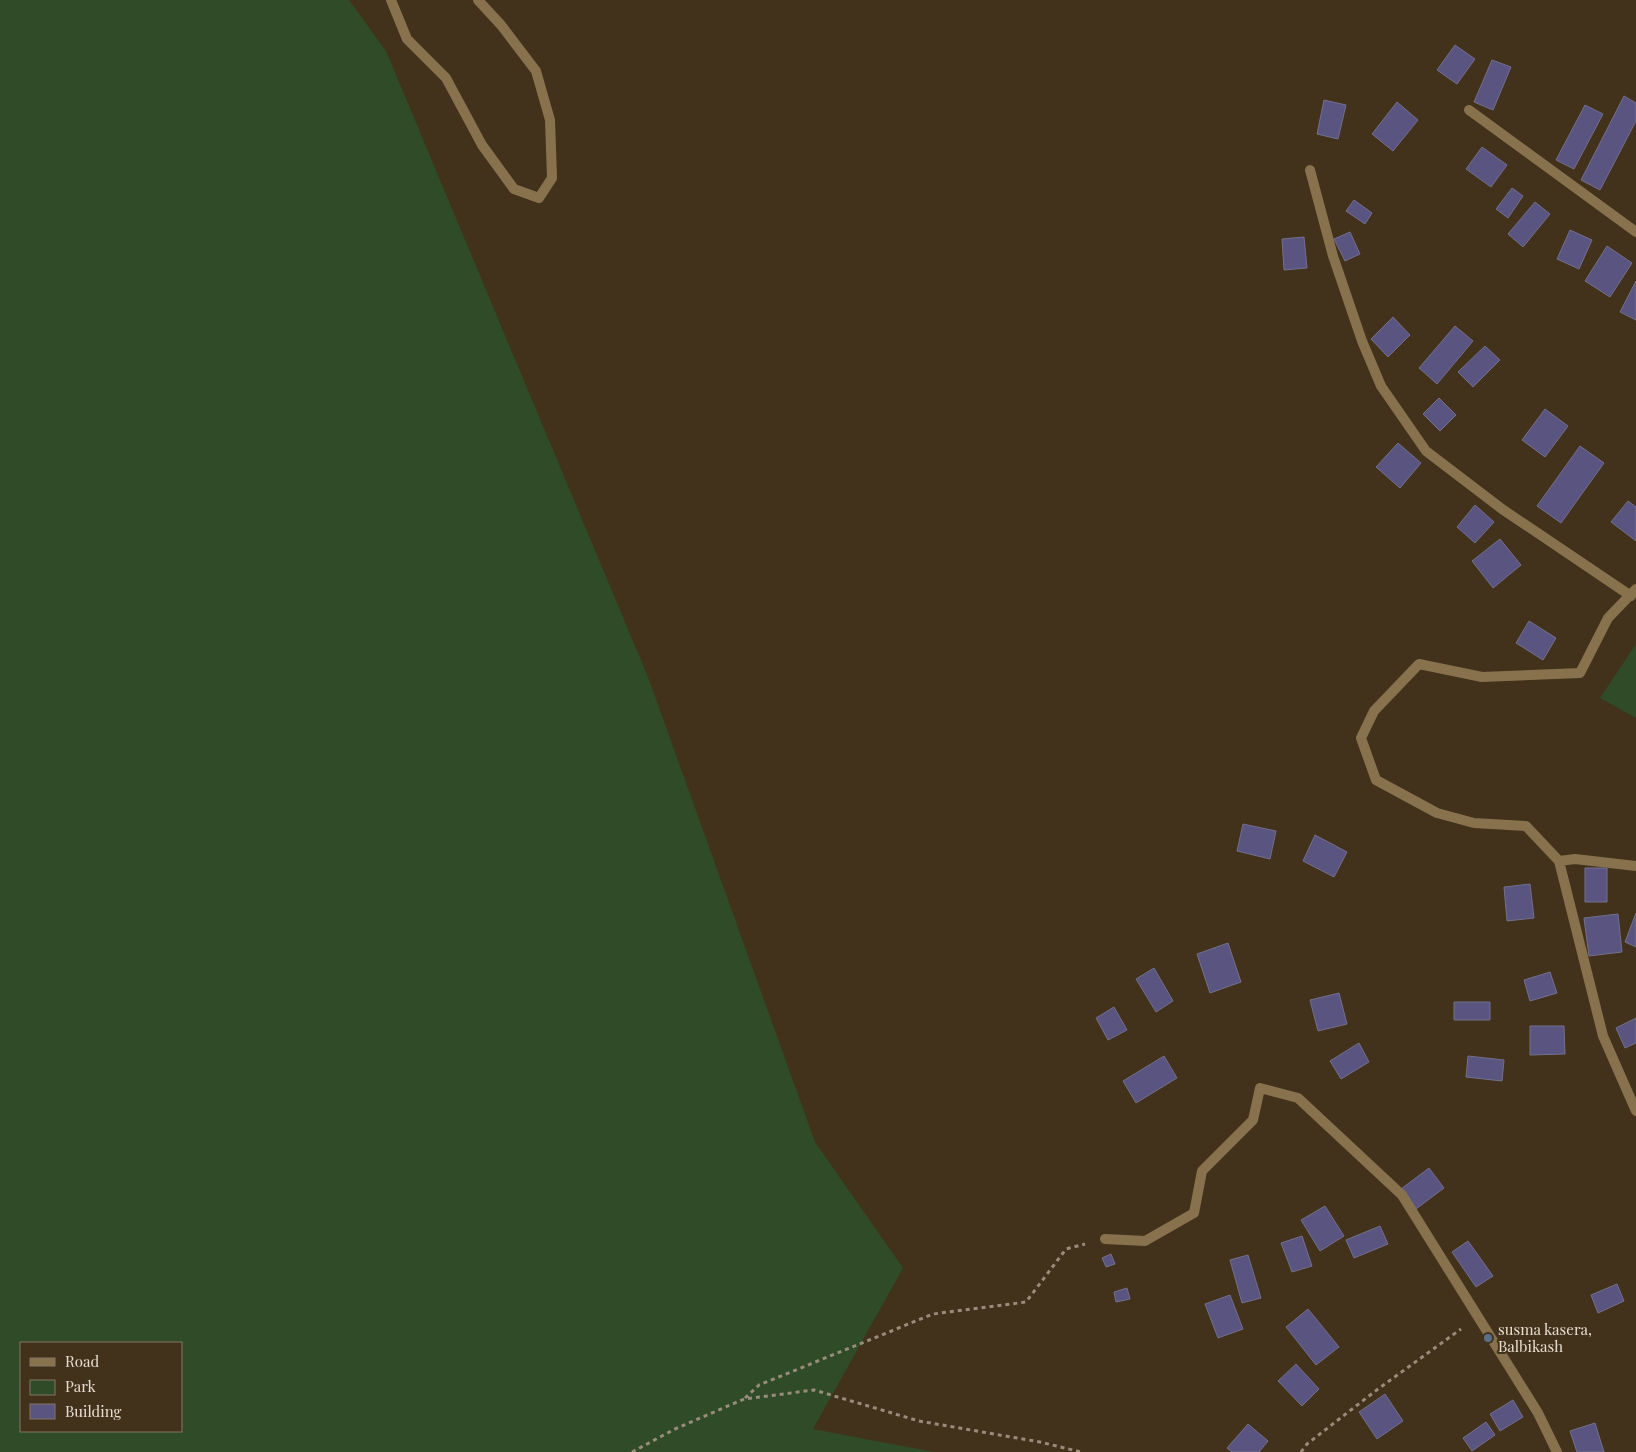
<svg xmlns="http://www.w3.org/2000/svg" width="1636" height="1452" viewBox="0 0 1636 1452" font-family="'Playfair Display',serif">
<rect width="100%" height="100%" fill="#42321c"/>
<!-- green -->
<path fill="#2f4b27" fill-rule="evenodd" d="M0 0H349L386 51 648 677 815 1142 903 1268 813 1429 934 1452H0ZM181 1343V1431H21V1343Z
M1636 644V718L1600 698Z"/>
<!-- building -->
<path fill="#5a5480" stroke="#73708c" d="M1455 45 1475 59 1457 84 1437 70Z
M1492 60 1511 67 1493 110 1474 102Z
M1624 96 1636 103V121L1600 190 1581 180Z
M1324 100 1346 105 1338 139 1317 134Z
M1397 102 1418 120 1393 151 1372 134Z
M1585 105 1603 114 1574 169 1556 160Z
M1482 147 1507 165 1491 187 1466 169Z
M1512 188 1523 196 1508 218 1496 209Z
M1354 200 1372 213 1365 224 1346 211Z
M1535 202 1550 214 1523 247 1508 234Z
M1570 230 1592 240 1579 269 1557 259Z
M1350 232 1360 254 1345 261 1334 239Z
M1304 237 1307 268 1284 270 1282 239Z
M1607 246 1632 263 1610 297 1585 281Z
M1636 281V320L1620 312Z
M1393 317 1410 335 1388 357 1371 339Z
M1455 326 1473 341 1437 384 1419 368Z
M1485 346 1500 360 1473 387 1458 372Z
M1439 398 1456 415 1440 431 1423 414Z
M1545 409 1568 426 1545 457 1522 440Z
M1398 443 1421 463 1400 488 1376 467Z
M1580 446 1604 463 1561 523 1537 506Z
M1628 501 1636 507V541L1611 522Z
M1475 505 1494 522 1475 543 1457 527Z
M1500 539 1521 565 1493 588 1472 561Z
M1529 621 1556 638 1543 660 1516 643Z
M1243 824 1276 831 1270 859 1237 851Z
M1315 835 1347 852 1334 877 1303 861Z
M1585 868H1607V902H1585Z
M1530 884 1534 918 1507 921 1504 887Z
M1636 913V947L1625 942Z
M1618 914 1622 952 1589 956 1584 918Z
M1228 943 1241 982 1210 993 1197 954Z
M1154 968 1173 1001 1156 1012 1136 979Z
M1550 972 1557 993 1530 1001 1524 980Z
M1339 993 1347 1024 1318 1031 1310 1000Z
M1454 1002H1490V1020H1454Z
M1114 1007 1127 1030 1108 1040 1096 1018Z
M1636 1018V1043L1625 1048 1616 1028Z
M1530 1026H1564L1565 1054 1530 1055Z
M1359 1043 1369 1062 1341 1079 1330 1061Z
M1164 1056 1177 1078 1136 1103 1123 1081Z
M1468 1056 1504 1060 1502 1081 1466 1077Z
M1429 1168 1444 1188 1416 1209 1401 1189Z
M1325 1206 1344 1236 1320 1251 1301 1220Z
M1380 1226 1388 1244 1354 1258 1346 1240Z
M1302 1236 1312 1266 1292 1272 1281 1243Z
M1468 1241 1493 1276 1476 1287 1452 1252Z
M1111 1254 1115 1264 1106 1267 1102 1258Z
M1248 1255 1261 1298 1242 1303 1230 1260Z
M1617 1284 1624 1301 1598 1313 1591 1295Z
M1127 1288 1130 1299 1116 1302 1114 1292Z
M1230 1295 1243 1329 1218 1338 1205 1304Z
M1308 1309 1339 1347 1316 1365 1286 1327Z
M1296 1364 1319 1389 1302 1406 1278 1381Z
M1385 1394 1403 1421 1377 1439 1359 1412Z
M1513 1400 1523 1417 1500 1431 1490 1414Z
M1486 1422 1495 1435 1472 1451 1463 1438Z
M1595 1423 1604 1452H1577L1570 1431Z
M1248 1424 1268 1441 1259 1452H1232L1227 1448Z"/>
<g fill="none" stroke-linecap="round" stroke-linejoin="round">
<!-- path -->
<path stroke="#998c7b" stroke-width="3" stroke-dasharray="4 4" stroke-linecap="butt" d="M745 1398 759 1385 933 1314 1026 1302 1066 1249 1085 1244
M632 1452 675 1429 744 1399 814 1390 919 1421 1040 1442 1081 1452
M1301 1452 1307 1444 1378 1389 1461 1329"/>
<!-- street -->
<path stroke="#88724d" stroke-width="10" d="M391 0 407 39 446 78 482 145 514 189 539 198 552 178 550 120 536 71 501 25 478 0
M1469 110 1636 232
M1310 170 1333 256 1362 341 1381 386 1426 451 1502 509 1631 596
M1636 589 1608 618 1580 673 1482 677 1419 664 1374 711 1361 738 1376 780 1437 813 1474 823 1526 826 1559 861 1603 1036 1636 1111
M1559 861 1575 859 1636 866
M1105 1239 1145 1241 1194 1213 1202 1171 1253 1120 1260 1088 1298 1098 1402 1195 1538 1413 1557 1452"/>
</g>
<!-- markers -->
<circle fill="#5c6f8a" stroke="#42321c" stroke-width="2" cx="1488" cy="1338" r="5"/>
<g text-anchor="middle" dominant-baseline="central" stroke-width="4" stroke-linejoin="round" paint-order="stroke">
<!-- poi labels -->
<g font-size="15" fill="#e7ddcf" stroke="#42321c" text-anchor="start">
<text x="1498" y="1329">susma kasera,<tspan x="1498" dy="17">Balbikash</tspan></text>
</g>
</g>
<!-- legend -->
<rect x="20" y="1342" width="162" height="90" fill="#42321c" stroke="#847664"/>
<rect x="30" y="1358" width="25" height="8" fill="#88724d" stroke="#847664"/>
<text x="65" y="1367" font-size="15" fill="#e7ddcf">Road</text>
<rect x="30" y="1380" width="25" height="15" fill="#2f4b27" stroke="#847664"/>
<text x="65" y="1392" font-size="15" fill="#e7ddcf">Park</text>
<rect x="30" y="1404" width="25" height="15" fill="#5a5480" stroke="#847664"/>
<text x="65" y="1417" font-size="15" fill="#e7ddcf">Building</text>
</svg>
